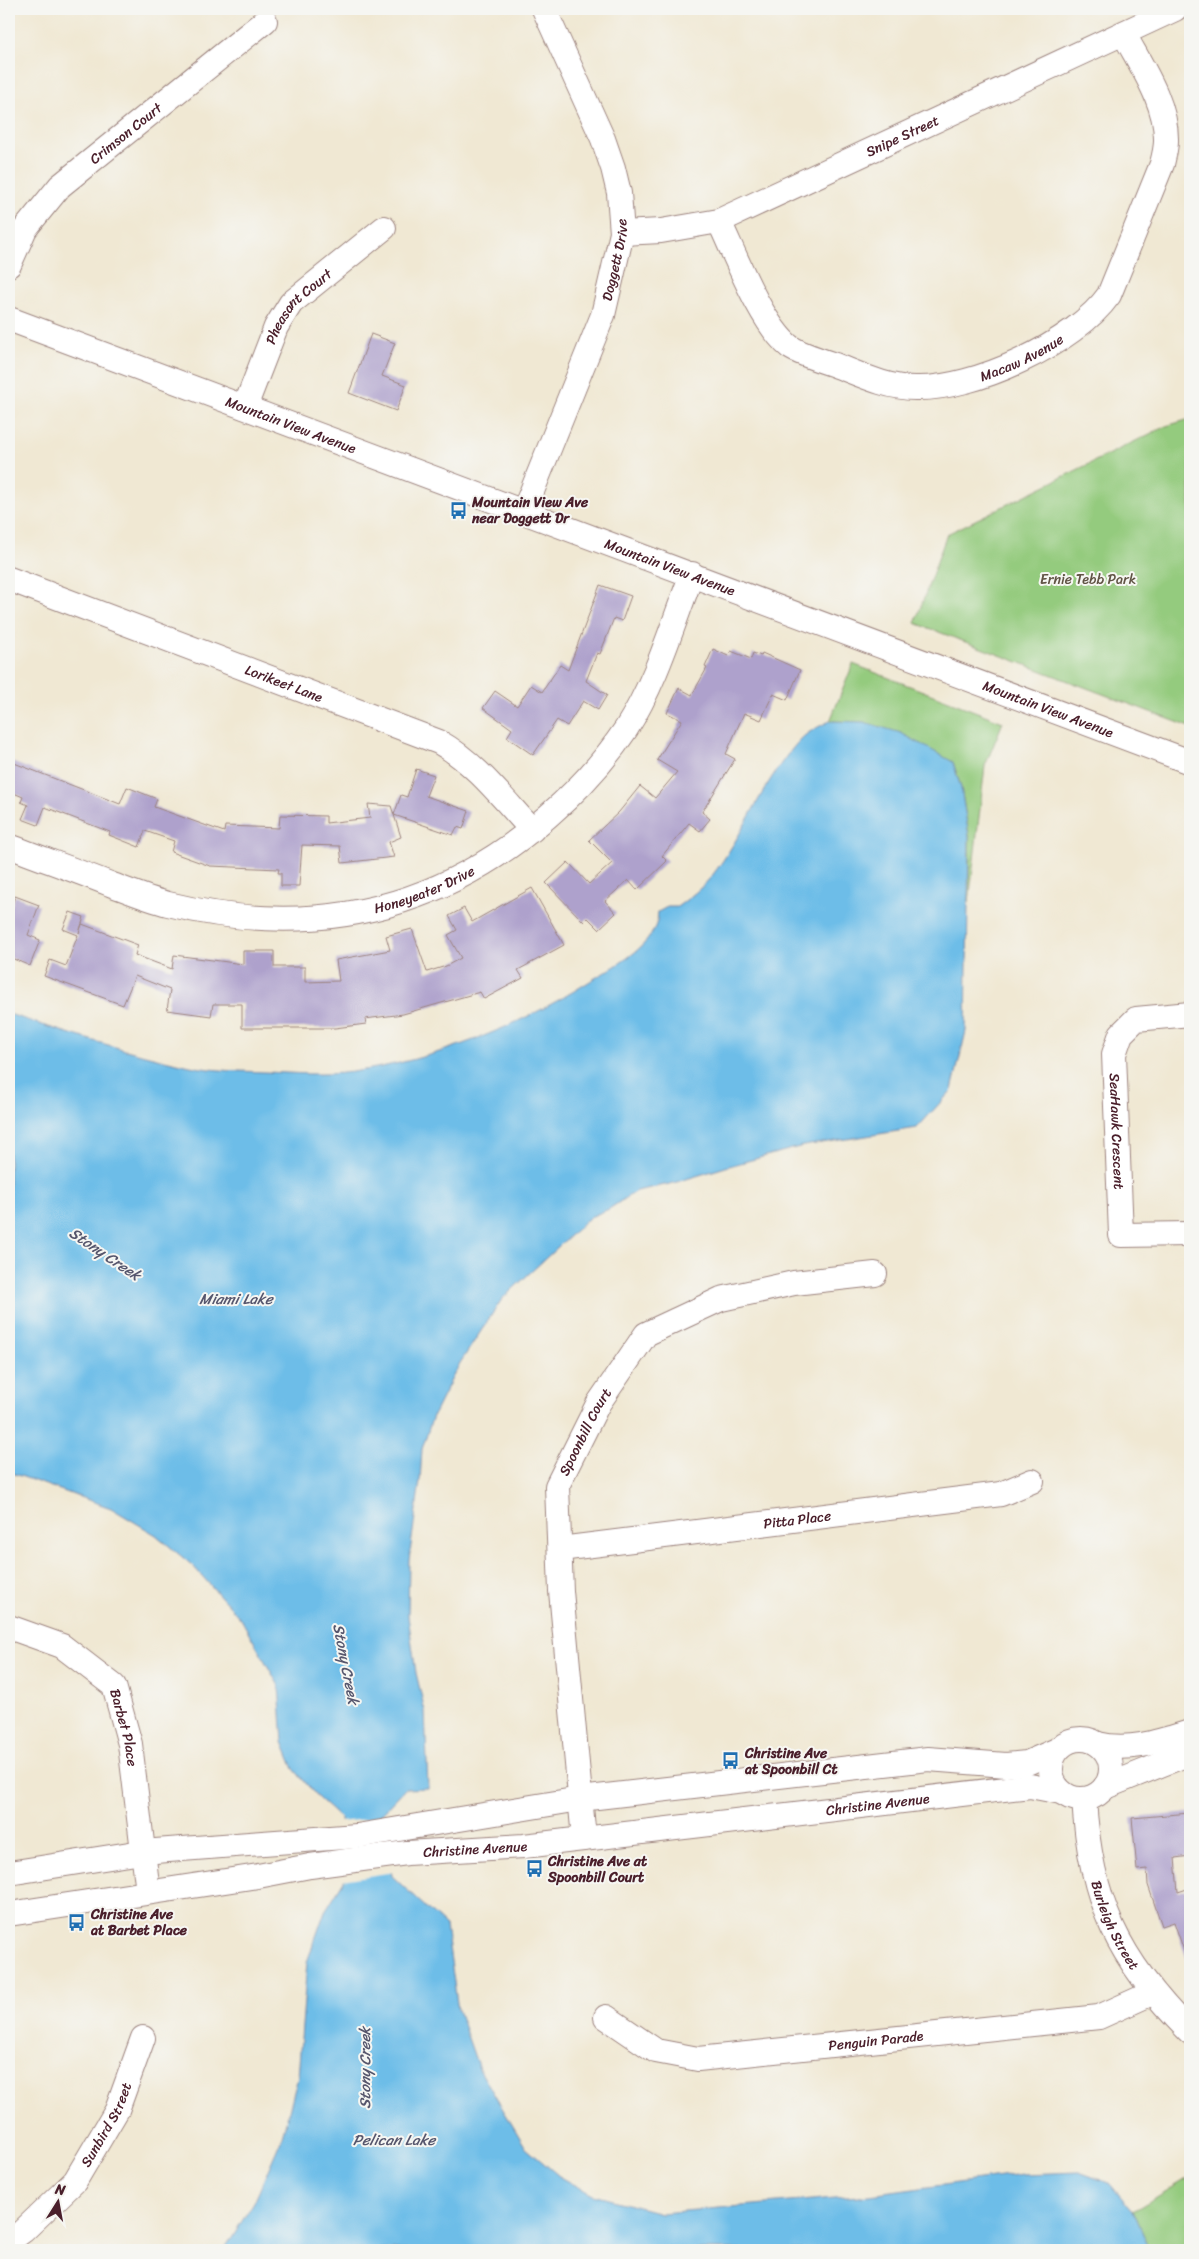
<svg xmlns="http://www.w3.org/2000/svg" width="1199" height="2259" viewBox="0 0 1199 2259" font-family="Sriracha,sans-serif">
	<rect width="100%" height="100%" fill="#f6f6f2"/>
	<filter id="ink" filterUnits="userSpaceOnUse"><feTurbulence type="fractalNoise" baseFrequency=".02" numOctaves="2"/><feDisplacementMap in="SourceGraphic" scale="10" xChannelSelector="R" yChannelSelector="G"/><feConvolveMatrix kernelMatrix="1 2 1 2 8 2 1 2 1" color-interpolation-filters="sRGB"/></filter>
	<filter id="wash" filterUnits="userSpaceOnUse"><feTurbulence type="fractalNoise" baseFrequency=".0096" numOctaves="4" result="noise"/><feDisplacementMap in="SourceGraphic" scale="20" xChannelSelector="R" yChannelSelector="G"/><feGaussianBlur stdDeviation="1.12" result="paint"/><feColorMatrix in="noise" values="0 0 0 0 0 0 0 0 0 0 0 0 0 0 0 0 0 1.4 0 .05"/><feComposite in="paint" operator="in"/></filter>
	<g filter="url(#wash)">
		<rect width="100%" height="100%" fill="#f0e8d3"/>
		<path fill="#94cb7e" stroke="#6f7554" d="M 1190,419 L 1190,727 L 915,623 L 947,534 L 1166,426 Z
			M 853,664 L 1003,722 L 985,766 L 969,902 L 969,836 L 961,788 L 953,762 L 864,722 L 830,721 Z
			M 1190,2177 L 1190,2250 L 1150,2250 L 1133,2211 Z"/>
		<path fill="#6dbde8" stroke="#5c6e8a" d="M 830,721 L 864,722 L 901,733 L 953,762 L 961,788 L 969,836 L 966,1031 L 952,1090 L 917,1128 L 803,1146 L 729,1166 L 670,1184 L 636,1191 L 609,1209 L 590,1217 L 502,1299 L 460,1363 L 448,1386 L 433,1416 L 422,1449 L 420,1481 L 409,1560 L 408,1616 L 416,1673 L 425,1711 L 428,1788 L 405,1789 L 382,1813 L 392,1876 L 446,1926 L 458,2010 L 479,2069 L 526,2148 L 559,2176 L 593,2195 L 661,2213 L 870,2195 L 1023,2174 L 1079,2172 L 1109,2183 L 1133,2211 L 1150,2250 L 224,2250 L 254,2202 L 281,2140 L 298,2077 L 307,1962 L 325,1911 L 345,1879 L 341,1819 L 319,1799 L 294,1769 L 283,1742 L 279,1686 L 241,1619 L 193,1566 L 156,1535 L 111,1508 L 9,1472 L 9,1014 C 68,1034 128,1052 190,1066 C 215,1071 240,1071 265,1072 C 293,1073 324,1076 352,1072 C 435,1060 516,1028 587,983 C 612,967 658,947 658,912 L 667,907 L 677,907 C 689,898 702,888 711,877 C 745,834 763,779 801,739 C 809,731 820,726 830,721 Z"/>
		<path fill="#f0e8d3" d="M 385,1817 L 394,1872 L 342,1880 L 339,1822 Z"/>
		<g id="blocks">
			<path fill="#aea1cc" d="M 371,334 L 395,343 L 382,376 L 406,385 L 396,411 L 349,393 Z
				M 600,585 L 631,596 L 622,621 L 614,618 L 600,654 L 597,653 L 586,681 L 607,695 L 598,710 L 583,701 L 567,726 L 557,720 L 533,755 L 507,737 L 512,729 L 483,708 L 495,691 L 517,706 L 531,685 L 542,692 L 560,665 L 568,670 Z
				M 713,649 L 728,656 L 731,651 L 751,659 L 753,653 L 761,656 L 762,653 L 800,670 L 787,700 L 773,694 L 761,720 L 744,713 L 726,754 L 735,759 L 702,812 L 710,819 L 700,831 L 689,823 L 662,856 L 667,861 L 637,890 L 628,880 L 605,901 L 616,913 L 599,929 L 588,918 L 584,922 L 546,883 L 568,862 L 589,884 L 612,863 L 589,840 L 619,812 L 640,786 L 655,798 L 677,772 L 657,760 L 682,720 L 667,713 L 679,688 L 692,695 L 707,668 L 705,667 Z
				M 9,761 L 120,804 L 127,787 L 157,799 L 154,807 L 224,832 L 225,826 L 279,828 L 280,815 L 326,816 L 326,823 L 370,818 L 368,804 L 391,806 L 394,815 L 401,795 L 407,797 L 416,769 L 434,775 L 426,796 L 469,811 L 463,829 L 457,827 L 453,835 L 394,815 L 401,837 L 389,842 L 394,857 L 342,863 L 340,846 L 302,845 L 299,886 L 281,886 L 281,873 L 278,873 L 279,869 L 210,866 L 171,852 L 174,841 L 145,831 L 139,847 L 109,835 L 110,832 L 45,807 L 38,825 L 22,819 L 28,805 L 21,802 L 23,797 L 9,791 Z
				M 532,888 L 564,945 L 518,970 L 523,978 L 484,999 L 480,992 L 403,1014 L 365,1019 L 366,1024 L 335,1028 L 242,1028 L 242,1004 L 213,1004 L 211,1016 L 167,1010 L 170,990 L 135,976 L 123,1005 L 44,976 L 50,960 L 66,966 L 78,935 L 63,929 L 70,912 L 84,917 L 79,933 L 82,924 L 138,945 L 135,955 L 172,969 L 174,955 L 243,964 L 243,951 L 274,951 L 274,967 L 305,967 L 305,982 L 339,981 L 336,960 L 390,950 L 386,936 L 412,929 L 427,972 L 446,966 L 461,958 L 448,935 L 457,930 L 449,916 L 464,908 L 472,922 Z
				M 15,896 L 39,905 L 28,935 L 40,940 L 30,966 L 9,957 L 9,913 Z
				M 1190,1813 L 1190,1856 L 1175,1858 L 1178,1892 L 1190,1888 L 1190,1961 L 1188,1962 L 1174,1922 L 1162,1926 L 1148,1885 L 1147,1869 L 1137,1870 L 1132,1818 Z"/>
		</g>
	</g>
	<g filter="url(#ink)">
		<use href="#blocks" fill-opacity="0" stroke="#9d847f" stroke-width="1"/>
		<g fill="none" stroke-linecap="round" stroke-linejoin="round">
			<defs>
				<g id="minor">
					<path id="s1" d="M 719,221 C 735,255 762,325 790,347 C 800,354 823,361 835,365 C 861,375 888,388 915,388 C 974,390 1075,343 1109,295 L 1162,164 C 1164,156 1166,148 1166,141 C 1167,103 1141,66 1124,34"/>
					<path id="s2" d="M 622,233 L 661,231 L 719,221 L 1175,9"/>
					<path id="s3" d="M 9,265 L 25,229 L 60,186 L 265,21"/>
					<path id="s4" d="M 9,319 L 1190,762"/>
					<path id="s5" d="M 245,407 L 276,327 L 291,303 L 384,228"/>
					<path id="s6" d="M 524,511 L 603,315 L 622,233 L 619,193 L 613,168 L 603,139 L 544,9"/>
					<path id="s7" d="M 9,579 L 439,742 C 476,763 503,799 532,830"/>
					<path id="s8" d="M 9,846 C 43,859 77,871 110,884 C 129,891 148,899 168,904 C 310,939 437,913 548,816 C 578,790 604,762 626,729 C 656,682 672,626 692,574"/>
					<path id="s9" d="M 1190,1014 L 1136,1019 L 1121,1034 L 1114,1054 L 1121,1235 L 1190,1234"/>
					<path id="s10" d="M 560,1549 L 1001,1494 L 1032,1481"/>
					<path id="s11" d="M 9,1627 L 62,1646 L 114,1686 L 130,1744 L 148,1892"/>
					<circle cx="1081" cy="1769" r="30"/>
					<path d="M 1098,1744 C 1129,1752 1161,1741 1190,1732"/>
					<path d="M 1105,1787 L 1190,1753"/>
					<path id="s12" d="M 1084,1799 C 1090,1901 1118,1960 1190,2032"/>
					<path id="s13" d="M 584,1839 L 561,1591 L 557,1486 L 598,1404 L 646,1334 L 721,1299 L 794,1283 L 875,1274"/>
					<path d="M 9,1873 L 142,1852 L 357,1836 L 580,1799 L 928,1759 L 1006,1765 L 1027,1763 L 1057,1750"/>
					<path id="s14" d="M 9,1914 L 258,1876 L 310,1866 L 407,1853 L 524,1846 L 1030,1786 L 1061,1792"/>
					<path id="s15" d="M 606,2017 L 656,2051 L 698,2059 L 1099,2017 L 1152,1993"/>
					<path id="s16" d="M 9,2241 L 23,2231 L 75,2181 L 117,2110 L 143,2038"/>
				</g>
			</defs>
			<use href="#minor" stroke="#9d847f" stroke-width="26"/>
			<use href="#minor" stroke="#fff" stroke-width="24"/>
		</g>
	</g>
	<defs>
		<symbol id="bus-bare" viewBox="-9 -9 18 18"><path d="M-5-6H5V4H4V6H2V4H-2V6H-4V4H-5ZM-3.5-4V0h7V-4ZM-3.5 1.2v1.5H-2V1.2ZM2 1.2v1.5H3.5V1.2Z" fill="#1f6fb2" stroke="#f6f6f2" stroke-width="2.5" paint-order="stroke"/></symbol>
	</defs>
	<g fill-rule="evenodd">
		<use href="#bus-bare" x="446" y="498" width="25" height="25"/>
		<use href="#bus-bare" x="718" y="1748" width="25" height="25"/>
		<use href="#bus-bare" x="522" y="1856" width="25" height="25"/>
		<use href="#bus-bare" x="64" y="1910" width="25" height="25"/>
	</g>
	<g text-anchor="middle" stroke-width="4" stroke-linejoin="round" paint-order="stroke">
		<g font-size="14" fill="#4a1f2b" stroke="#f6f6f2">
			<text dy="5" stroke="none"><textPath href="#s3" startOffset="179">Crimson Court</textPath></text>
			<text dy="5" stroke="none"><textPath href="#s2" startOffset="300">Snipe Street</textPath></text>
			<text dy="5" stroke="none"><textPath href="#s6" startOffset="268">Doggett Drive</textPath></text>
			<text dy="5" stroke="none"><textPath href="#s5" startOffset="116">Pheasant Court</textPath></text>
			<text dy="5" stroke="none"><textPath href="#s1" startOffset="390">Macaw Avenue</textPath></text>
			<text dy="5" stroke="none"><textPath href="#s4" startOffset="301">Mountain View Avenue</textPath></text>
			<text dy="5" stroke="none"><textPath href="#s4" startOffset="706">Mountain View Avenue</textPath></text>
			<text dy="5" stroke="none"><textPath href="#s7" startOffset="294">Lorikeet Lane</textPath></text>
			<text dy="5" stroke="none"><textPath href="#s4" startOffset="1110">Mountain View Avenue</textPath></text>
			<text dy="5" stroke="none"><textPath href="#s8" startOffset="431">Honeyeater Drive</textPath></text>
			<text dy="5" stroke="none"><textPath href="#s9" startOffset="174">SeaHawk Crescent</textPath></text>
			<text dy="5" stroke="none"><textPath href="#s13" startOffset="415">Spoonbill Court</textPath></text>
			<text dy="5" stroke="none"><textPath href="#s10" startOffset="239">Pitta Place</textPath></text>
			<text dy="5" stroke="none"><textPath href="#s11" startOffset="165">Barbet Place</textPath></text>
			<text dy="5" stroke="none"><textPath href="#s14" startOffset="876">Christine Avenue</textPath></text>
			<text dy="5" stroke="none"><textPath href="#s14" startOffset="471">Christine Avenue</textPath></text>
			<text dy="5" stroke="none"><textPath href="#s12" startOffset="131">Burleigh Street</textPath></text>
			<text dy="5" stroke="none"><textPath href="#s15" startOffset="282">Penguin Parade</textPath></text>
			<text dy="5" stroke="none"><textPath href="#s16" startOffset="154">Sunbird Street</textPath></text>
		</g>
		<g font-size="14" font-weight="bold" fill="#4a1f2b" stroke="#f6f6f2" text-anchor="start">
			<text x="472" y="507">Mountain View Ave<tspan x="472" dy="16">near Doggett Dr</tspan></text>
			<text x="745" y="1758">Christine Ave<tspan x="745" dy="16">at Spoonbill Ct</tspan></text>
			<text x="548" y="1866">Christine Ave at<tspan x="548" dy="16">Spoonbill Court</tspan></text>
			<text x="91" y="1919">Christine Ave<tspan x="91" dy="16">at Barbet Place</tspan></text>
		</g>
		<g font-size="14" fill="#605344" stroke="#f6f6f2">
			<text x="1088" y="584">Ernie Tebb Park</text>
		</g>
		<g font-size="15" font-style="italic" fill="#56566d" stroke="#f6f6f2">
			<text transform="translate(105 1254) rotate(34)" y="5">Stony Creek</text>
			<text x="236" y="1304">Miami Lake</text>
			<text transform="translate(346 1664) rotate(79)" y="5">Stony Creek</text>
			<text transform="translate(365 2068) rotate(-90)" y="5">Stony Creek</text>
			<text x="394" y="2145">Pelican Lake</text>
		</g>
	</g>
	<rect width="1199" height="2259" fill="none" stroke="#f6f6f2" stroke-width="30"/>
	<g transform="translate(58 2202) rotate(11)" stroke="#f6f6f2" stroke-width="4" paint-order="stroke">
	<path d="M0-4L9 19L0 12L-9 19Z" fill="#4a1f2b"/>
	<text y="-8" font-size="14" font-weight="bold" text-anchor="middle" fill="#4a1f2b">N</text>
	</g>
</svg>
